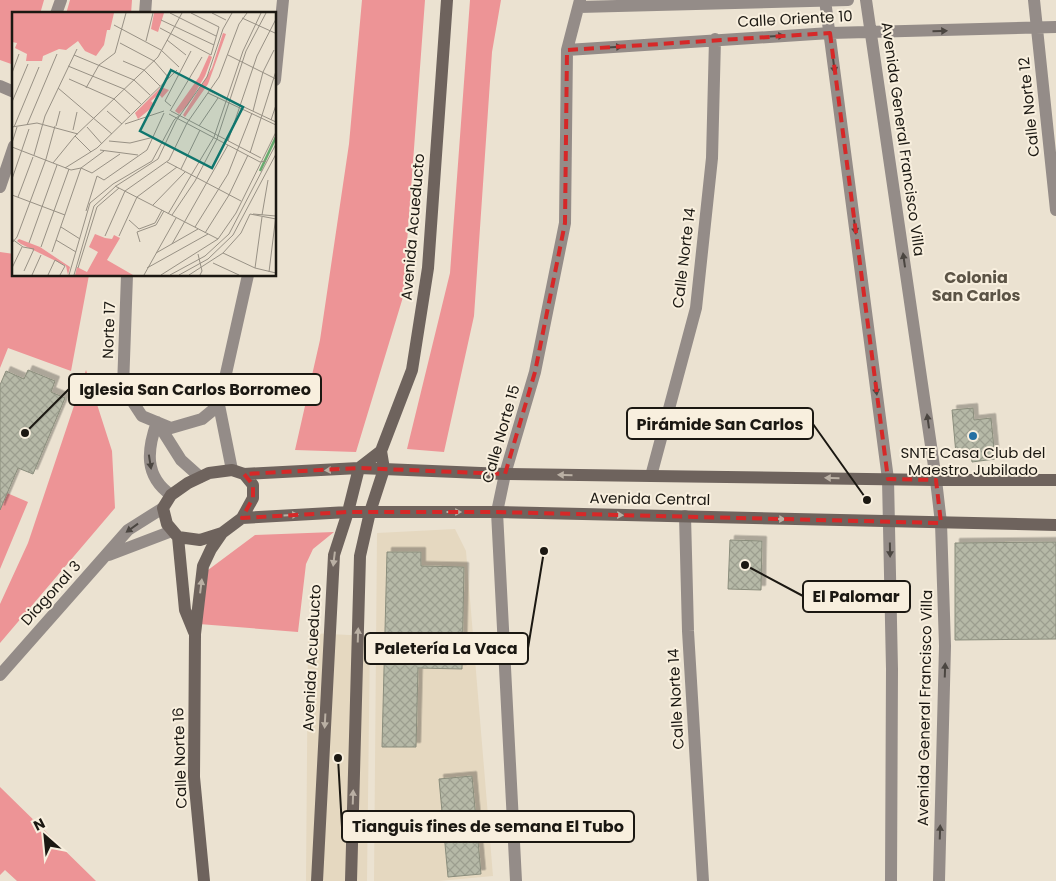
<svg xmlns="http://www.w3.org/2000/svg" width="1056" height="881" viewBox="0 0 1056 881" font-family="Poppins,sans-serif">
	<defs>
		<pattern id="building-cross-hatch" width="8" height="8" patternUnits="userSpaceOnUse" patternTransform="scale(1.25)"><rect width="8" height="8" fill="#b6b9a7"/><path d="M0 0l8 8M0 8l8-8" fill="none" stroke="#9c9e8f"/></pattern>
		<filter id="shadow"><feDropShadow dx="4.5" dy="-4.5" stdDeviation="0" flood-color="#0004"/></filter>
	</defs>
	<rect width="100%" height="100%" fill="#ebe2d1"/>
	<path fill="#e5d8c0" d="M 455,529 L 466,551 L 493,876 L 439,881 L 374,881 L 377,533 Z
		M 308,633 L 370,636 L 367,881 L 306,881 Z"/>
	<path fill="#ed9496" d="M 0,0 L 44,0 L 40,14 L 14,14 L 14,65 L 0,60 Z
		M 70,0 L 132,0 L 131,14 L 66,14 Z
		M 362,0 L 425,0 L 403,297 L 356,452 L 295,450 L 320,340 L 349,144 Z
		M 470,0 L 501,0 L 492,52 L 474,316 L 444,452 L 407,449 L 450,273 Z
		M 0,252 L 14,254 L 14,275 L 89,275 L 71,371 L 8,348 L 0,368 Z
		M 86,370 L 112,451 L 115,508 L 0,643 L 0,604 L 28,543 Z
		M 0,490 L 28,502 L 0,569 Z
		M 334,532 L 313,549 L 306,564 L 298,632 L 199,624 L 204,573 L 255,535 Z
		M 0,787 L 96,881 L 17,881 L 5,870 L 0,875 Z"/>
	<path fill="url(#building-cross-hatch)" stroke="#8a8d7c" filter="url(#shadow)" d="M 28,370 L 55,381 L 51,392 L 65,398 L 33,474 L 18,468 L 0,510 L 0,385 L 6,371 L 24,379 Z
		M 973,408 L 974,420 L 991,418 L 995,459 L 972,462 L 971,453 L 956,454 L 952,410 Z
		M 730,540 L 762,541 L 761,590 L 728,589 Z
		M 1056,542 L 1056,639 L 955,640 L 955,543 Z
		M 387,552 L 421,552 L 421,566 L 464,567 L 462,669 L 418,668 L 416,747 L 382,747 Z
		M 472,776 L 481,874 L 448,877 L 439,779 Z"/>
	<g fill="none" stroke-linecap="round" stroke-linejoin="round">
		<path stroke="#948c88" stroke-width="12" d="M 825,0 L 888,479 L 892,669 L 891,881
			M 866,0 L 936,480 L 941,523 L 945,646 L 939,881
			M 1034,0 L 1056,210
			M 579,7 L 848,0
			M 56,14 L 61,0
			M 145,14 L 146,0
			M 567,50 L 830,33 L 1056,27
			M 275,80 L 283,0
			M 0,86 L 14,92
			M 0,187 L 14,146
			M 127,275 L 123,387 L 142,416 L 171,428 L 202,419 L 219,405
			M 157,422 C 147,450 144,476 171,495
			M 157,422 L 181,460 L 200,477
			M 232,470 L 219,405 L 248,275
			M 651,476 L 696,308 L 712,158 L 715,39
			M 685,516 L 688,631 L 703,881
			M 109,555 L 172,531
			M 0,675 L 128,530 L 163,508
			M 516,881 L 497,512 L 505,474 L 535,372 L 565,223 L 567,50 L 580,0"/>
		<path stroke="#6e635d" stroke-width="12" d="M 232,470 L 244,474 L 253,485 L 253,498 L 242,518 L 222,533 L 200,540 L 178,537 L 167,524 L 163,508 L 171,495 L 188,483 L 209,473 Z
			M 244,474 L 359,468 L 505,474 L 651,476 L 936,480 L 1056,480
			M 242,518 L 348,512 L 497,512 L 1056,525
			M 178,537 L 185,610 L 194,632
			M 204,881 L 194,777 L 195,634 L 203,566 L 211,549 L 222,533
			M 317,881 L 334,555 L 348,512 L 359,468 L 381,451
			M 351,881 L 360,556 L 370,512 L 384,469 L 381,451 L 412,370 L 428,268 L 447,0"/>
	</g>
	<defs><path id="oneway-solid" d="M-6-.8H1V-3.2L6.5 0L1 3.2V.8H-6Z" transform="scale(1.25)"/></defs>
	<g fill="#4b4641">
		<use href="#oneway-solid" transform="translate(940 31) rotate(-2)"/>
		<use href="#oneway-solid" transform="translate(777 36) rotate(-3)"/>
		<use href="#oneway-solid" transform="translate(615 47) rotate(-4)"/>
		<use href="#oneway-solid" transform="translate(834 66) rotate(83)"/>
		<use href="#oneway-solid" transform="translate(855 227) rotate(83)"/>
		<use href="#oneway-solid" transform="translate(904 260) rotate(-98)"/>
		<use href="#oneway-solid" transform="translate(876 388) rotate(83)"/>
		<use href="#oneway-solid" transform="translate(928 421) rotate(-98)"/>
		<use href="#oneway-solid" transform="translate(150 462) rotate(81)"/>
		<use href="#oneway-solid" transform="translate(132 528) rotate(144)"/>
		<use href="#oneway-solid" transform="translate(890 550) rotate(89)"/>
		<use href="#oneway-solid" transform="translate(945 670) rotate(-88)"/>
		<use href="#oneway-solid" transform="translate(940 832) rotate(-88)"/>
	</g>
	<g fill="#bab0a4">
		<use href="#oneway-solid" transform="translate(332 470) rotate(177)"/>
		<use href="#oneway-solid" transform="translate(565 475) rotate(-179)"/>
		<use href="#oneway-solid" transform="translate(832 478) rotate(-179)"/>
		<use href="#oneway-solid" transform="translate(454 512)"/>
		<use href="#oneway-solid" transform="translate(291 515) rotate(-4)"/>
		<use href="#oneway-solid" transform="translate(616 515) rotate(1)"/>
		<use href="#oneway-solid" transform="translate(778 519) rotate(2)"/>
		<use href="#oneway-solid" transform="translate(334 559) rotate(97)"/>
		<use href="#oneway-solid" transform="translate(201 586) rotate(-83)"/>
		<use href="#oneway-solid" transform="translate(358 635) rotate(-88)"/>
		<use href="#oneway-solid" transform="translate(325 721) rotate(93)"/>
		<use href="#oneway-solid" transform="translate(353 797) rotate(-88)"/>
	</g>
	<path fill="none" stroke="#d62828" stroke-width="4" stroke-dasharray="10 6" stroke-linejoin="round" d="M 830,33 L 888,479 L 936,480 L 941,523 L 497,512 L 348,512 L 242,518 L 253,498 L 253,485 L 244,474 L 359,468 L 505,474 L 535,372 L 565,223 L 567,50 Z"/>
	<circle fill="#2670a3" stroke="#f8efde" stroke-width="2" cx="973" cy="436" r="5"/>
	<g text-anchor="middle" stroke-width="4" stroke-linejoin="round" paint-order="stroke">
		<g font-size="15" fill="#1b1812" stroke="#f8efde">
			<text transform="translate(795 19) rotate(-3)" y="5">Calle Oriente 10</text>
			<text transform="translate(1029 107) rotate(-96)" y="5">Calle Norte 12</text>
			<text transform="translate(903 139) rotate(82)" y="5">Avenida General Francisco Villa</text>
			<text transform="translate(413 227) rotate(-85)" y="5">Avenida Acueducto</text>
			<text transform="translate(684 258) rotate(-83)" y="5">Calle Norte 14</text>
			<text transform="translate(109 330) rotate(-88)" y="5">Norte 17</text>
			<text transform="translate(501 434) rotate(-74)" y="5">Calle Norte 15</text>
			<text transform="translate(650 499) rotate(1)" y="5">Avenida Central</text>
			<text transform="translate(51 593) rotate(-48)" y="5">Diagonal 3</text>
			<text transform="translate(312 658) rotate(-87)" y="5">Avenida Acueducto</text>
			<text transform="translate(676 699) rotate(-93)" y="5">Calle Norte 14</text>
			<text transform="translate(925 708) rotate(-89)" y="5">Avenida General Francisco Villa</text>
			<text transform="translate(180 758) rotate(-92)" y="5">Calle Norte 16</text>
		</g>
		<g font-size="15" fill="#1b1812" stroke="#f8efde">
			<text x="973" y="458">SNTE Casa Club del<tspan x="973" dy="17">Maestro Jubilado</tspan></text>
		</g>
		<g font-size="16" font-weight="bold" fill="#5b5345" stroke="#f8efde">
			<text x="976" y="283">Colonia<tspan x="976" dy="18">San Carlos</tspan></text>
		</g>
	</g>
	<g transform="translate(12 12)">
		<rect width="264" height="264" fill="#ebe2d1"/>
		<path d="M 142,1 L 152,1 L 146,20 L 139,17 ZM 211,21 L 214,22 L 196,72 L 173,105 L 171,103 L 200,56 ZM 197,43 L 200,45 L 193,64 L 176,93 L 167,102 L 163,99 L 187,65 ZM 149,75 L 157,78 L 150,86 L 147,82 L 139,89 L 143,93 L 126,107 L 123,101 ZM 83,222 L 93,226 L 100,227 L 102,223 L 108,226 L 95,248 L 121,263 L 63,263 L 65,255 L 75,260 L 86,240 L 77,235 ZM 7,227 L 28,235 L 58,255 L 56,263 L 54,254 L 9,232 L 5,229 Z" fill="#ed9496"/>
		<path d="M 0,1 L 102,1 L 98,18 L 95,18 L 92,33 L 84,44 L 73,39 L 66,29 L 54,38 L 47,37 L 31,44 L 30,49 L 14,49 L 15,42 L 3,36 L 5,31 L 0,30 Z" fill="#ed9496"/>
		<path fill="none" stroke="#67ab6f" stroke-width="2.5" d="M 248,159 L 264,125"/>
		<path fill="none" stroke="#989185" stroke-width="1" d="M 158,1 L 204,24M 179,1 L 207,15M 200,1 L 214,8M 230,6 L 263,21M 149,8 L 202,33M 102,13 L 149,38 L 167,55M 148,16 L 199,43 L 207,15M 155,28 L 174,43M 134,29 L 141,1M 108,31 L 142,49 L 157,66M 62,43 L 122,68 L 138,83M 216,43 L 264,67M 111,49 L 132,58 L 148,74M 56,54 L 112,77 L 129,92M 0,61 L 7,42M 57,67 L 102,87 L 118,102M 46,76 L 100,122M 74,76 L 87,53 L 103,41 L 114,1M 198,79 L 264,110M 196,81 L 264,113M 0,90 L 16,52M 159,94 L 153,89 L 179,39M 95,99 L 110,112M 158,99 L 190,45M 159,99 L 249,146M 241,99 L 251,60 L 262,38M 157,102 L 248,150 L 254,149M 259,108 L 264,93M 113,112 L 152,99M 15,113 L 45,42M 44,114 L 48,99M 187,114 L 206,86M 0,115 L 25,111 L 66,122M 2,115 L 27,55M 75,115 L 90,132M 61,118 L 65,100M 63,124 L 79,140M 97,129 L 118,131 L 142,125M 216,129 L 245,44 L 264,7M 0,131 L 5,115M 0,135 L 59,158 L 69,156 L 92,139M 88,138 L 126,143M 238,141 L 264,59M 22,143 L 33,104 L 65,37M 155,150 L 229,189M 41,151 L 63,124 L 146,45 L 170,1M 53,156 L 85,136 L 165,58M 69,156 L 80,161 L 108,142M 169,157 L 188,118M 0,167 L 17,117M 103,174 L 206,227M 0,183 L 53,203M 6,185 L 21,145M 141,193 L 173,160M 74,199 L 85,164 L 92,168 L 135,138 L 152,101M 156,202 L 202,125 L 231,39 L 249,1M 238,202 L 264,207M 241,202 L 264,204M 160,203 L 183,169 L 205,127 L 234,39 L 254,1M 250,203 L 256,168M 117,208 L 127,217 L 143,211 L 150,198M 49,215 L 68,227M 183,215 L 216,162 L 240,101M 193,221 L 217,183 L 236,143M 93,224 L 113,179 L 157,148 L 175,111 L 207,65 L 227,12 L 235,1M 107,224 L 125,185 L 165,155M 0,227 L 11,235 L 22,237 L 12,259M 44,228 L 64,240M 128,230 L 125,220 L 144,213 L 152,199M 0,231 L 5,225 L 34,147 L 43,114M 17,231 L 45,153M 160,232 L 216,133M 29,235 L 57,157M 40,240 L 69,156M 144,241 L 186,217M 211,241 L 243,256 L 264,261M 186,242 L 190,259 L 188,263M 201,251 L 227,263M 0,256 L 10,235M 66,256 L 85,195 L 107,176M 135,256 L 196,222M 243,256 L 250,205M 257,260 L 264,203M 20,263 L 29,243M 36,263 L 43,248 L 53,254 L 48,263M 57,263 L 78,191 L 101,172 L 140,149 L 162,108 L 169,102M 62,263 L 82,194 L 104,174 L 146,147 L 164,109 L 195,65 L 211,17 L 220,1M 132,263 L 164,206M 149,263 L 206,227 L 224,201 L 264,120M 158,263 L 193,244 L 217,222 L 264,132M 167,263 L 196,247 L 221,223 L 264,142M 177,263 L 211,241 L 229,221 L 238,202"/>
		<path fill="#0f766e" fill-opacity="0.15" stroke="#0f766e" stroke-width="2.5" d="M 159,58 L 231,95 L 200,156 L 128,119 Z"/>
		<rect width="264" height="264" fill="none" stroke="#1b1812" stroke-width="2.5"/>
	</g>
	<path fill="none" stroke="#1b1812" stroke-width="2" d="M25 433L69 389M867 500L813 424M745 565L803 596M544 551L528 648M338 758L342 827"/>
	<g fill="#1b1812" stroke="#f8efde" stroke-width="2">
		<circle cx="25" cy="433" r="5"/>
		<circle cx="867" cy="500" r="5"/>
		<circle cx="745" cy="565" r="5"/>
		<circle cx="544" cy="551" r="5"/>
		<circle cx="338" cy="758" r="5"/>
	</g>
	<g fill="#f8efde" stroke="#1b1812" stroke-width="2">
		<rect x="69" y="374" width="252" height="31" rx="5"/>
		<rect x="627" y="408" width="186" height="31" rx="5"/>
		<rect x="803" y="581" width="107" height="31" rx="5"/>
		<rect x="365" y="633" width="163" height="31" rx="5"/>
		<rect x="342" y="811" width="292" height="31" rx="5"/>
	</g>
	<g font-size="16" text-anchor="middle" font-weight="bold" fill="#1b1812">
		<text x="195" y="395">Iglesia San Carlos Borromeo</text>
		<text x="720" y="430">Pirámide San Carlos</text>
		<text x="856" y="602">El Palomar</text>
		<text x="446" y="654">Paletería La Vaca</text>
		<text x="488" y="832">Tianguis fines de semana El Tubo</text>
	</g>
	<g transform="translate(45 836) rotate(333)" stroke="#f8efde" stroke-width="4" paint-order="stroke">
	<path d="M0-4L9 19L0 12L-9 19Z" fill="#1b1812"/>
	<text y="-8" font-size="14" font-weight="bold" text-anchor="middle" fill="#1b1812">N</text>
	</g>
</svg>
